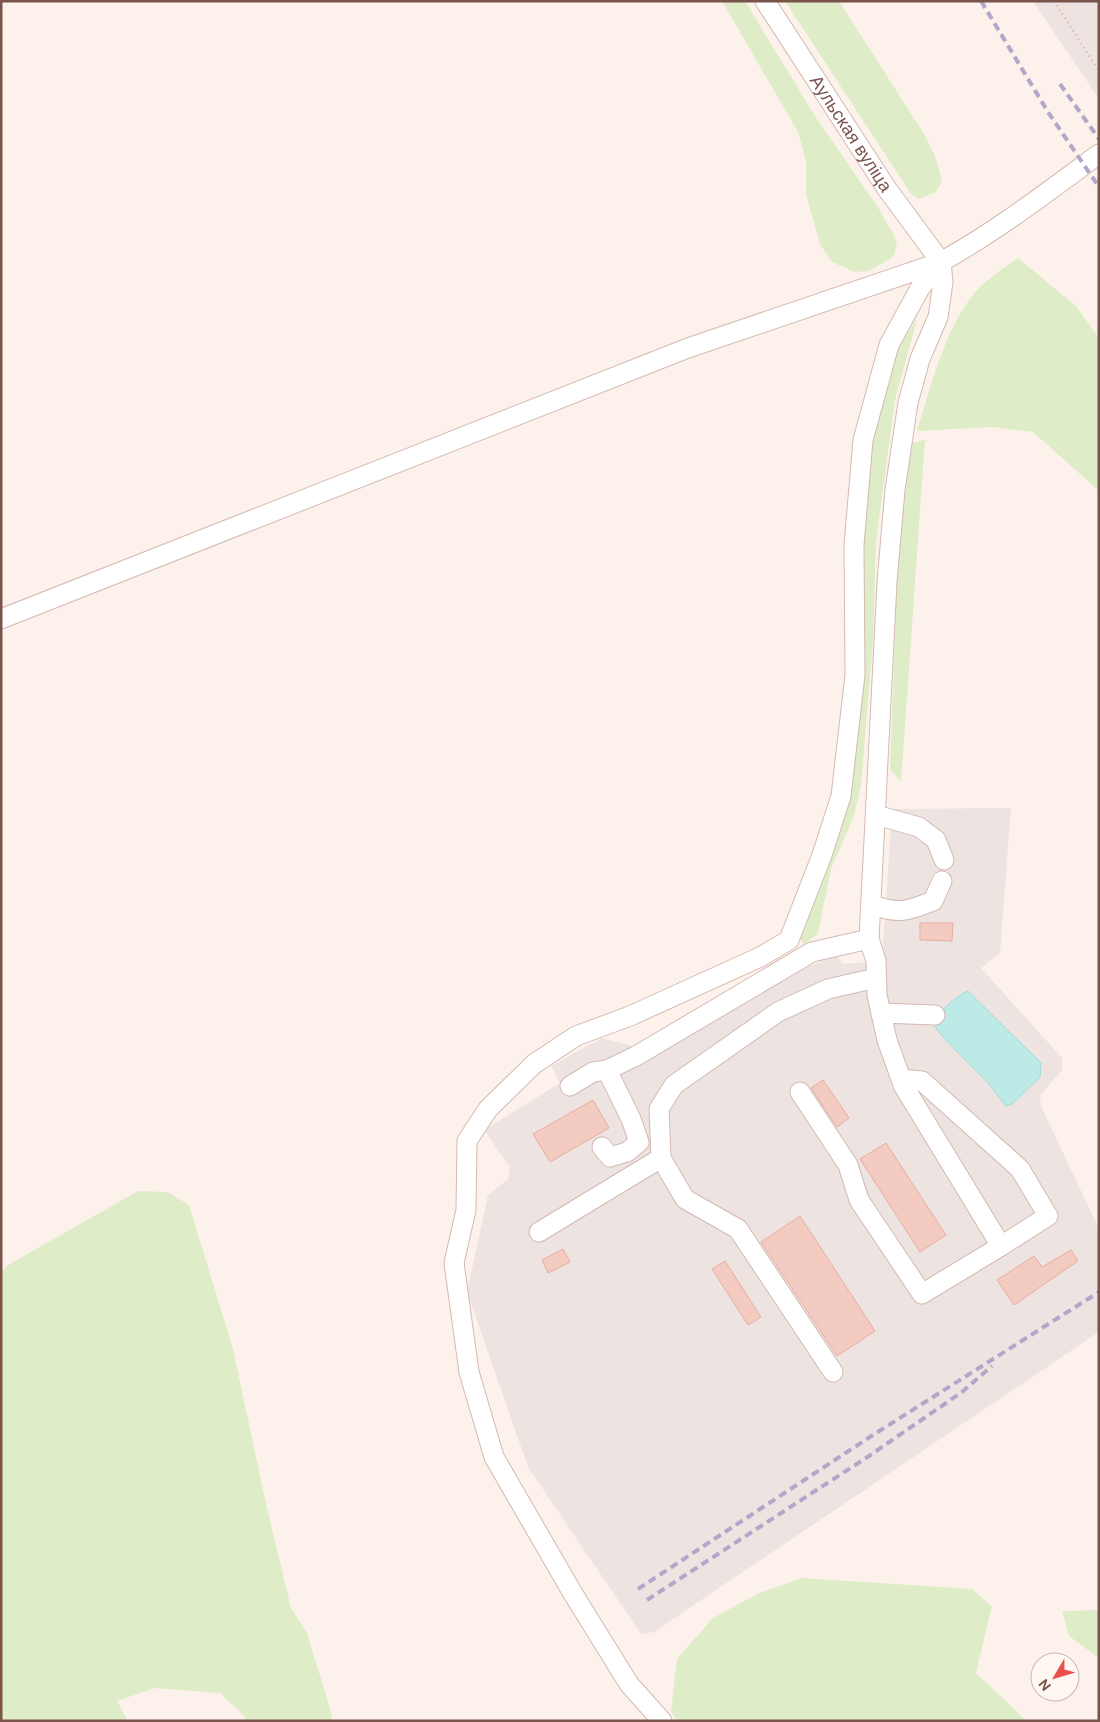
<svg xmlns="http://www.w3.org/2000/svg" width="1100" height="1722" viewBox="0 0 1100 1722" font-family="'DM Sans',sans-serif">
	<rect width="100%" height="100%" fill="#fdf2eb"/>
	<path fill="#ede3e0" d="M 1033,1 L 1099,1 L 1099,99 Z
		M 1011,808 L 1000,953 L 981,968 L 1062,1058 L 1062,1070 L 1040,1096 L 1041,1106 L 1099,1229 L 1099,1332 L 654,1632 L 641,1634 L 528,1467 L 467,1292 L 488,1195 L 508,1179 L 510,1167 L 484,1130 L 560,1083 L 551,1066 L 602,1038 L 629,1045 L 640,1062 L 808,967 L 836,955 L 843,964 L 882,961 L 892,809 Z"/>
	<path fill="#deedc7" d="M 722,1 L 745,1 L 815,116 L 879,209 L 895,237 L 897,245 L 894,254 L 890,259 L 869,271 L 855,272 L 832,262 L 820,244 L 806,194 L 806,161 L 798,132 Z
		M 785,1 L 839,1 L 924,134 L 935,156 L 942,181 L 936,192 L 919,199 L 911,194 Z
		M 1018,258 L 1076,306 L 1099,338 L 1099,491 L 1033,432 L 993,427 L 917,431 C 930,389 943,336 969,300 C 981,283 1000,270 1018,258 Z
		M 917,319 L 895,400 L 876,542 L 873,640 L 861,785 L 854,816 L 831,869 L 818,933 L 804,945 L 799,936 L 846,797 L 860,551 L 869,439 L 892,356 Z
		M 925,440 L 901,782 L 890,769 L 898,552 L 911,443 Z
		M 138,1191 L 168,1192 L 189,1205 L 233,1349 L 267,1508 L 291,1608 L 307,1633 L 332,1715 L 331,1721 L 246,1721 L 244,1716 L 220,1693 L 155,1688 L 117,1701 L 128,1721 L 1,1721 L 1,1272 L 8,1265 Z
		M 802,1578 L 972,1589 L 992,1606 L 976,1673 L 1027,1721 L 677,1721 L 671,1712 L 677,1659 L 713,1618 L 759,1593 Z
		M 1099,1610 L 1099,1658 L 1069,1636 L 1062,1611 Z"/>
	<path fill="#bde9e6" stroke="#a3dbd8" d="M 968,991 L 1041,1063 L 1040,1077 L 1012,1104 L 1006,1106 L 989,1084 L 941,1035 L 934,1025 C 941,1009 953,998 968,991 Z"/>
	<path fill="#f4cbc1" stroke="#e7ada0" d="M 920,923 L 953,923 L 952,941 L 920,940 Z
		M 823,1080 L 849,1118 L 837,1127 L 811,1088 Z
		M 593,1100 L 609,1128 L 550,1162 L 533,1134 Z
		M 886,1143 L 946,1235 L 920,1252 L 860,1159 Z
		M 800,1216 L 875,1331 L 837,1356 L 761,1242 Z
		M 563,1249 L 570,1262 L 548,1273 L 542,1260 Z
		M 1071,1250 L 1078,1261 L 1014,1305 L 997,1280 L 1034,1256 L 1042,1267 Z
		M 725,1261 L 761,1317 L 748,1325 L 712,1269 Z"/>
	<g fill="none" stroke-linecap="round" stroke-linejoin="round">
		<defs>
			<g id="minor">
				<path id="s1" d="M 765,1 L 887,189 L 941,262"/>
				<path d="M 1,619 L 688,348 L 941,262 C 998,230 1046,193 1099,154"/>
				<path d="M 876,815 L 919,827 L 936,840 L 944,860"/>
				<path d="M 871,904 C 897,915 908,911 933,901 L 942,881"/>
				<path d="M 881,1013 L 935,1015"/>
				<path d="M 901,1079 L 922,1081 L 1020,1169 L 1048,1216 L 1001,1246 L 903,1085 L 901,1079 L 887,1040 L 877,995 L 876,961 L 869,939 L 887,582 L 895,490 L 908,403 L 920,359 L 938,317 L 943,282 L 941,262"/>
				<path d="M 570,1086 L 593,1072 L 607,1070 L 636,1056 L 812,952 L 869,939"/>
				<path d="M 800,1092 L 848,1165 L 859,1200 L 922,1294 L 1001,1246"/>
				<path d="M 602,1147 L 610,1157 L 627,1152 L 639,1142 L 631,1119 L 607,1070"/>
				<path d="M 539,1232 L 661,1158"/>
				<path d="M 833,1372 L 738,1229 L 685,1199 L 661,1158 L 659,1109 L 674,1085 L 778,1012 L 828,989 L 876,978"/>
				<path d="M 662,1721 L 629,1684 L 572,1592 L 494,1457 L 469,1372 L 454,1263 L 466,1210 L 467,1141 L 488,1109 L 534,1064 L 576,1036 L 630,1016 L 760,957 L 789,940 L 822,855 L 841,796 L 855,675 L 854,545 L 863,440 L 889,345 L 920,288 L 941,262"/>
			</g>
		</defs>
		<use href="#minor" stroke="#d3bab1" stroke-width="21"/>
		<path stroke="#daada3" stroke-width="2.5" stroke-dasharray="1 4" stroke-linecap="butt" d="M 1054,1 L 1099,71"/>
		<use href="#minor" stroke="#fff" stroke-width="19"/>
		<path stroke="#b2a6c9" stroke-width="4" stroke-dasharray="8 5" stroke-linecap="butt" d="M 981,1 L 1048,112 L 1099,187
			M 1060,84 L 1099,139
			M 638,1589 L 873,1435 L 1099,1292
			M 647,1600 L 869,1456 L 962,1392 L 992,1366"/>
	</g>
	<g text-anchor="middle" stroke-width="4" stroke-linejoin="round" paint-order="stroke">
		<g font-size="18" fill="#7a534b" stroke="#fff7f2">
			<text dy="6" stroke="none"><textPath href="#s1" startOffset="158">Аульская вуліца</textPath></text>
		</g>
	</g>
	<rect width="1100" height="1722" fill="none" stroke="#7a534b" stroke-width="5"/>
	<g transform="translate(1055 1677) rotate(232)"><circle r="24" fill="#fff7f2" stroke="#cab5af"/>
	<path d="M0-4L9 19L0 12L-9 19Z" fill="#eb504c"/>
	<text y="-8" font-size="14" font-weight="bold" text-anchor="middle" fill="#7a534b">N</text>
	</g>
</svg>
